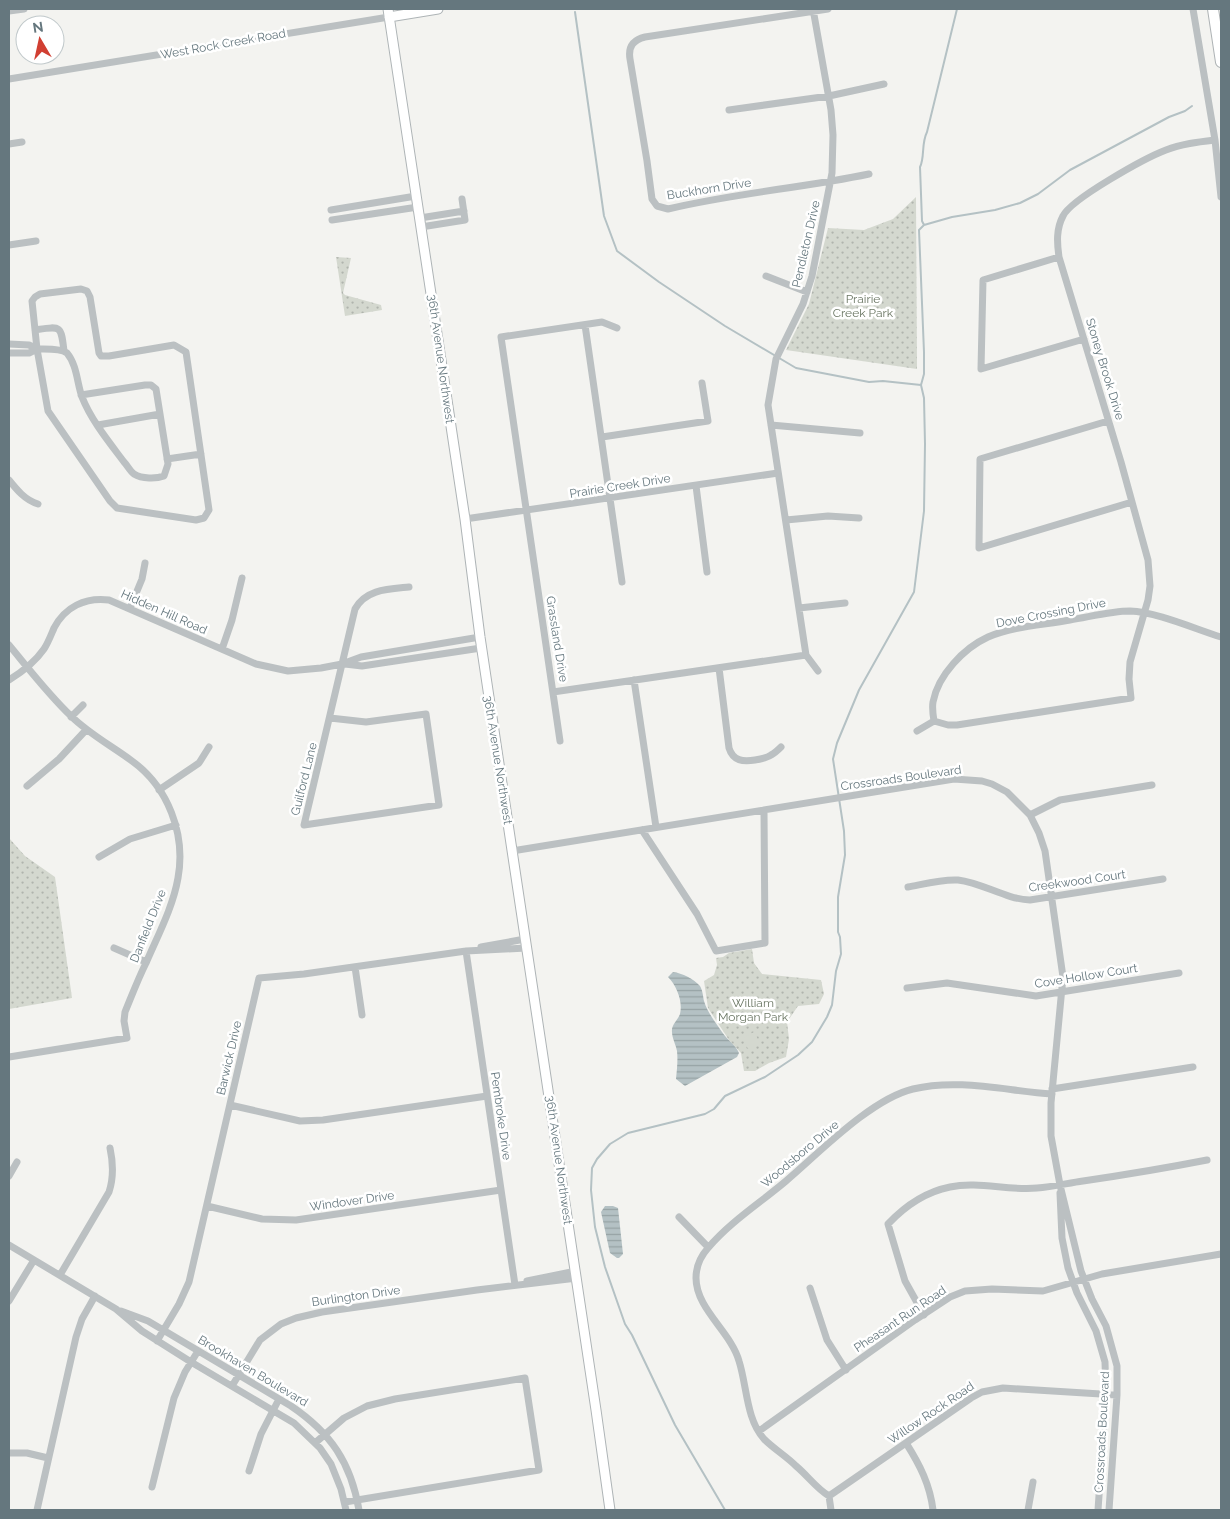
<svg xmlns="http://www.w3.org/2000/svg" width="1230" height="1519" viewBox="0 0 1230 1519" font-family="Raleway,sans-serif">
	<defs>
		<pattern id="park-dots" width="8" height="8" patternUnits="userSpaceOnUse" patternTransform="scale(1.25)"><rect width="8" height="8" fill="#d4d8cf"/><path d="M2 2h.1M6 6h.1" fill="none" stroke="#b0b4ad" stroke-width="1.8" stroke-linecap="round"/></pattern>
		<pattern id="water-rules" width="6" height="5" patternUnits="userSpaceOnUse" patternTransform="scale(1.25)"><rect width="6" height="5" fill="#b4c1c4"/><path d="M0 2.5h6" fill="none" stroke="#96a2a4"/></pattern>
	</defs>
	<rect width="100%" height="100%" fill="#f3f3f0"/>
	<path fill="url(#park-dots)" d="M 916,197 L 917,369 L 786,350 L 809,304 L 828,228 L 864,230 L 893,219 Z
		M 336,257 L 351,258 L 343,293 L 345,295 L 381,305 L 382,310 L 345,316 Z
		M 9,838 L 25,856 L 55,877 L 72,998 L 9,1009 Z
		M 752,949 L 754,963 L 762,974 L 821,980 L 824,994 L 819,1004 L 798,1006 L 787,1022 L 789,1039 L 786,1057 L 769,1063 L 755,1071 L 744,1071 L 741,1053 L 729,1040 L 708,1008 L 704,981 L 714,975 L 717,965 L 716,958 L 723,957 L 729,953 Z"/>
	<path fill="#d4d8cf" d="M 754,1032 L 760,1043 L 748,1049 L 743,1038 Z"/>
	<path fill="url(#water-rules)" d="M 673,972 C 682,973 694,979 700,986 C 703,991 703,997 704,1001 C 707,1012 716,1023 722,1032 C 727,1040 736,1045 739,1053 L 737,1057 L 685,1086 L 676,1079 C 677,1069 678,1060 677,1051 C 676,1045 672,1038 672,1032 C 671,1025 678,1020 680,1014 C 683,1002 677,986 668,977 Z
		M 605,1206 L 613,1206 L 618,1208 L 623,1254 L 619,1258 L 617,1258 L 610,1253 L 601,1212 Z"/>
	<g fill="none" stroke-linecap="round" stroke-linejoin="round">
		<path stroke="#b4c1c4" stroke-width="2" d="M 575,12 L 604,216 L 617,251 L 659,282 L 725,326 L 796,368 L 869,382 L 883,381 L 921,385
			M 924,225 L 922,221 L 920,167 C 925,157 921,144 927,132 L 957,9
			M 725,1510 L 675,1425 L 632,1335 L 625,1324 L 605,1267 L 595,1227 L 591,1190 L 592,1168 L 597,1159 L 610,1144 L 628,1133 L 705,1114 L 714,1109 L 725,1096 L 765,1077 L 798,1055 L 812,1042 L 827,1017 L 832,1005 L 836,971 L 841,954 L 840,937 L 838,932 L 838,897 L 845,855 L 844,831 L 833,759 L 837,743 L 859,690 L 914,592 L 924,511 L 925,444 L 924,398 L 921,385 L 924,374 L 924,352 L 919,230 L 924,225 L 952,217 L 995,210 L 1020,203 L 1038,194 L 1070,170 L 1169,117 L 1185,111 L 1192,106"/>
		<defs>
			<path id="major" d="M 388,9 L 465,519 L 480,637 L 596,1410 L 610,1510
				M 389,17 L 438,9"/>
			<path id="highway" d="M 1213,9 L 1221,62"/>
		</defs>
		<use href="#major" stroke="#aeb4b6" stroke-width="11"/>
		<use href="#highway" stroke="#aeb3b5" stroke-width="12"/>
		<path stroke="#bbc0c2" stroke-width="7" d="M 813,9 L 831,110 L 833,135 L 832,173 L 812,276 L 803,304 L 776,359 L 768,405 L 806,655 L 818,671
			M 828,9 L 645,37 C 633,40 628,47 630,59 L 647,161 L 652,199 L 657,206 L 668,209 C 734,193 803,188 869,174
			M 1193,9 L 1215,140 L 1221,197
			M 9,11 L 24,9
			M 9,79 L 389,17
			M 729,110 L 829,96 L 884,84
			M 9,144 L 22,142
			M 331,210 L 416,196
			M 420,218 L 464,211
			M 332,220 L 418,207
			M 421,227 L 465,220 L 462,199
			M 9,245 L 36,241
			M 1059,257 L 983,280 L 981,369 L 1084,339
			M 766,276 L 807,292
			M 81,289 L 87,291 L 90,297 L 99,353 L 101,356 L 109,356 L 174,345 L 186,352 L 209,510 L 204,518 L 196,520 L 117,508 L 110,501 L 48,411 L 37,349 L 32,301 L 35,297 L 40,294 Z
			M 585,325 L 622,582
			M 35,330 C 61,326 61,325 64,351
			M 9,344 L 29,345 L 37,349 L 29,353 L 9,353
			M 37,349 C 44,349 61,348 67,353 C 77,365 77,383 82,397 C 91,420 109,442 124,462 C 127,465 130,471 134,474 C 142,479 156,479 164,476 L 168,464 L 156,389 L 151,385 L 145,385 L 81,395
			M 1108,421 L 980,459 L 979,548 L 1132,502
			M 98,425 L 160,414
			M 771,425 L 860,433
			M 602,437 L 708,421 L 702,383
			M 167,459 L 201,454
			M 9,480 C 17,490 25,500 38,504
			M 696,486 L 707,572
			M 465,519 L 778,473
			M 786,520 L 828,516 L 859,518
			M 130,608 L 142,579 L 145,563
			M 799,608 L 845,603
			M 9,645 C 29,669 48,694 71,716 C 89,734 112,746 132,761 C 168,787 186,834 178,878 C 173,907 158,935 146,963 C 138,979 132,995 125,1012 L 124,1021 L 127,1038 L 9,1057
			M 222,649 L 232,620 L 242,578
			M 345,664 L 362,666 L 481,648
			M 719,668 L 729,748 C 733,761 743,762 755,760 C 761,759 767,758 771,755 C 775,753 778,750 781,747
			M 9,680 C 22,672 35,662 44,649 C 48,643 51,635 54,628 C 65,607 85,597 109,600 L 256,664 L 288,671 L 321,668 L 342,664 L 361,657 L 480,637
			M 634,680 L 656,827
			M 553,692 L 806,655
			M 71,717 L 83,705
			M 330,718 L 366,722 L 426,714 L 439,805 L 304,825 L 355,609 C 366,589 389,589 409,587
			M 934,721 L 948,725 L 957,725 L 1131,698 L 1129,679 L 1130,662 L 1148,600 L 1150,586 L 1148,560 L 1121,462 L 1059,257 C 1057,243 1056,229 1063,216 C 1071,199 1145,158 1166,150 C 1181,144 1198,142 1215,140
			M 934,721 C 933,715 932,708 933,702 C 938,675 964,648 988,637 C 1013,626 1043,625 1070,620 C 1089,617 1111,611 1130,611 C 1157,612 1195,629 1221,637
			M 917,731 L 934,721
			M 560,741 L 501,337 L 602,322 L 617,328
			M 27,786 L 59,759 L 86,730
			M 159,790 L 199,763 L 209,747
			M 1030,815 L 1060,800 L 1152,785
			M 642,830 L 697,914 L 716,951 L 765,943 L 764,810
			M 512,851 L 954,779 L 982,781 L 992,784 L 1007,792 L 1030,815 L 1039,833 L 1045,851 L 1063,977 L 1051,1103 L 1051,1136 L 1060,1185 L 1081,1271 L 1092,1299 L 1106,1326 L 1117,1366 L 1117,1395 L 1109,1510
			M 99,857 L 130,839 L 176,825
			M 908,887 C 924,884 942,879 958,880 C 983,883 1005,899 1030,900 L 1163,879
			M 481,947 L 525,939
			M 114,948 L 146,962
			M 466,951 L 515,1285
			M 355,967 L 362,1015
			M 907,988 L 947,983 L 1036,996 L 1179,973
			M 1052,1089 L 1193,1067
			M 230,1105 L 300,1121 L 323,1120 L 487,1096
			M 9,1176 L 17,1162
			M 1060,1193 L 1062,1238 L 1068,1268 L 1077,1293 L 1096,1331 L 1105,1362 L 1106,1394 L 1098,1510
			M 207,1206 L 262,1219 L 296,1220 L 501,1190
			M 679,1217 L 708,1247
			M 9,1245 L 116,1309 L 142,1331 L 191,1362 L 294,1423 L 320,1448 L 331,1464 L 341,1489 L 346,1510
			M 60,1275 L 109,1192 C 114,1177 113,1162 110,1148
			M 527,1281 L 576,1271
			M 810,1288 L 827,1340 L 846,1370
			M 9,1301 L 34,1260
			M 121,1311 L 148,1321 L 291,1406 C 331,1433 351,1463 359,1510
			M 924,1315 L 905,1281 L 888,1224 C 905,1206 925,1192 950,1187 C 978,1181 1009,1191 1037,1188 C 1053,1187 1068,1183 1083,1181 C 1124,1175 1166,1168 1207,1160
			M 157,1341 L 179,1304 L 189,1282 L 259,978 L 304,974 L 466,951 L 526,948
			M 232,1386 L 260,1340 L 281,1324 L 296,1318 L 322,1312 L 477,1290 L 577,1278
			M 759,1431 L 915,1320 L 950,1297 L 965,1291 L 992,1289 L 1043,1291 L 1102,1274 L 1221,1254
			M 315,1443 L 344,1418 L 367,1406 L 395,1399 L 525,1378 L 539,1470 L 345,1502
			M 906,1443 C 920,1465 930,1485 933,1510
			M 9,1453 L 27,1453 L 48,1458
			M 249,1471 L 261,1434 L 279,1399
			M 152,1487 L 174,1398 L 185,1372 L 198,1351
			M 829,1496 C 816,1488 808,1476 796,1466 C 786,1456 774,1449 764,1439 C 746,1419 747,1386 739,1361 C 731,1332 696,1309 696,1278 C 696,1266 700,1257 708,1248 C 730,1222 760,1203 786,1181 C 819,1153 871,1099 913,1089 C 958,1078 1007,1091 1052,1094
			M 829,1496 L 971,1398 L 982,1392 L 1003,1388 L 1117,1395
			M 829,1496 L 831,1510
			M 37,1510 L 76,1337 L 82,1319 L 95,1296
			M 1028,1510 L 1033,1482"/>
		<use href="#major" stroke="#fff" stroke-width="9"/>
		<use href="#highway" stroke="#fff" stroke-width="10"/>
	</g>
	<g text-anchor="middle" stroke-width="5" stroke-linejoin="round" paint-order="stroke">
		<g font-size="12" fill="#65777e" stroke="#fff">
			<text transform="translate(223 44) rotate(-10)" y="4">West Rock Creek Road</text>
			<text transform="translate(709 189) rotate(-9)" y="4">Buckhorn Drive</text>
			<text transform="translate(806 244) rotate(-77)" y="4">Pendleton Drive</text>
			<text transform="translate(441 359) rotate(82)" y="4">36th Avenue Northwest</text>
			<text transform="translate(1105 369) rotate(73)" y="4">Stoney Brook Drive</text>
			<text transform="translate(620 486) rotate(-9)" y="4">Prairie Creek Drive</text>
			<text transform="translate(164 612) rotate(24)" y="4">Hidden Hill Road</text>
			<text transform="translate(1051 613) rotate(-11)" y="4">Dove Crossing Drive</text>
			<text transform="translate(557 639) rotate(81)" y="4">Grassland Drive</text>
			<text transform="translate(498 760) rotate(81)" y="4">36th Avenue Northwest</text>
			<text transform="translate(901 778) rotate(-8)" y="4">Crossroads Boulevard</text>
			<text transform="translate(304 779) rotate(-76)" y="4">Guilford Lane</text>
			<text transform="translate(1077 881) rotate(-8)" y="4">Creekwood Court</text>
			<text transform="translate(148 926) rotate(-68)" y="4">Danfield Drive</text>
			<text transform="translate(1086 976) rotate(-9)" y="4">Cove Hollow Court</text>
			<text transform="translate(229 1058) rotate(-77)" y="4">Barwick Drive</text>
			<text transform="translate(501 1116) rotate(82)" y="4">Pembroke Drive</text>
			<text transform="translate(800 1154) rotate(-40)" y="4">Woodsboro Drive</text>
			<text transform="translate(559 1160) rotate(82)" y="4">36th Avenue Northwest</text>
			<text transform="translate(352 1201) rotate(-8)" y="4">Windover Drive</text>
			<text transform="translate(356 1296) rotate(-8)" y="4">Burlington Drive</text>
			<text transform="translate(900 1319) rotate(-34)" y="4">Pheasant Run Road</text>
			<text transform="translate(253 1371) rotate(31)" y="4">Brookhaven Boulevard</text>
			<text transform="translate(931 1413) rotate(-34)" y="4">Willow Rock Road</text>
			<text transform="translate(1102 1432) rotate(-87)" y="4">Crossroads Boulevard</text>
		</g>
		<g font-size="12" fill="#6a7663" stroke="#fff">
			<text x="863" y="303">Prairie<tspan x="863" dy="14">Creek Park</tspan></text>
			<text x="753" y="1007">William<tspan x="753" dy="14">Morgan Park</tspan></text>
		</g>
	</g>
	<rect width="1230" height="1519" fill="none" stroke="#65777e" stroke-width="20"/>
	<g transform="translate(40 40) rotate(351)"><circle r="24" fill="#ffffff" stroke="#c1c9cb"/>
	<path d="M0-4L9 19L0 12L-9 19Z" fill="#d13f32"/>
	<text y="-8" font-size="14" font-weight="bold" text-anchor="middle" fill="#65777e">N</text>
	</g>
</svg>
